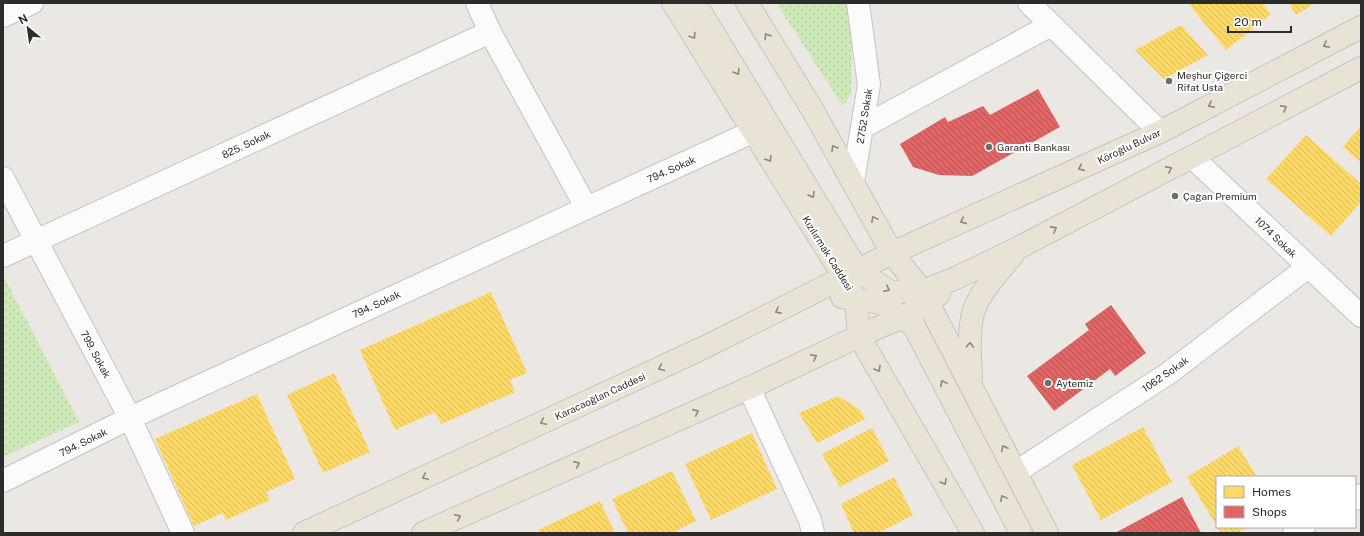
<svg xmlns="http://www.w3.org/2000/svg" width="1364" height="536" viewBox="0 0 1364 536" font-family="'Public Sans',sans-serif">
	<defs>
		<pattern id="green-dots" width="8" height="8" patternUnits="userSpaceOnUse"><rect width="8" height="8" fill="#cde9b8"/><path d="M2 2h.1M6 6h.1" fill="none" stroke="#b0c89e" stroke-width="1.8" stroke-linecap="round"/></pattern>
		<pattern id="homes-back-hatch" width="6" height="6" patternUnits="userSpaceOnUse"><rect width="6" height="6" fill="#ffd966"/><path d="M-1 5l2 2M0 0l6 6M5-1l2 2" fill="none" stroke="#dbba59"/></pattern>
		<pattern id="shops-back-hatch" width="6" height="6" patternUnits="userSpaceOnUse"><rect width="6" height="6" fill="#e06666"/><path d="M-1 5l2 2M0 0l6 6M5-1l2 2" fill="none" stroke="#b65454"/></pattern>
	</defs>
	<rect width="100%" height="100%" fill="#ebe7e2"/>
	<path fill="url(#green-dots)" d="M 776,3 L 848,3 L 852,37 L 851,94 L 843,106 Z
		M 3,275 L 79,422 L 3,457 Z"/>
	<path fill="url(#homes-back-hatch)" d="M 1188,3 L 1262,3 L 1271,14 L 1226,50 Z
		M 1289,3 L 1315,3 L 1296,15 Z
		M 1181,25 L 1208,55 L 1164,79 L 1135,50 Z
		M 1361,126 L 1361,163 L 1343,147 Z
		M 1306,135 L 1361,184 L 1361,202 L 1331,236 L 1266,179 Z
		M 491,292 L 527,373 L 510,380 L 515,392 L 441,424 L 435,412 L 395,430 L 360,350 Z
		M 334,373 L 370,452 L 323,473 L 287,395 Z
		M 257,394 L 295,479 L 266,492 L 270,500 L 226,520 L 223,513 L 194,526 L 155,439 Z
		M 838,396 L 860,410 L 865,419 L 817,443 L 799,413 Z
		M 1143,427 L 1172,482 L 1101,520 L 1072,465 Z
		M 872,428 L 889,461 L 840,487 L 822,454 Z
		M 752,433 L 777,489 L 711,520 L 685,464 Z
		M 1238,446 L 1257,477 L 1217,477 L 1217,526 L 1187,477 Z
		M 672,471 L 696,521 L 672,533 L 628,533 L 612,499 Z
		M 894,477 L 913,515 L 878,533 L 854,533 L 841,504 Z
		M 600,501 L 615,533 L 539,533 L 538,530 Z
		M 1217,527 L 1248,527 L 1238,533 L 1221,533 Z"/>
	<path fill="url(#shops-back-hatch)" d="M 1038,89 L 1060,127 L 972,176 L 939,175 L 913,167 L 900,144 L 945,117 L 948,122 L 983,106 L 990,115 Z
		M 1111,305 L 1146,353 L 1115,376 L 1110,369 L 1054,411 L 1027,376 L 1089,330 L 1085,324 Z
		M 1182,497 L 1201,533 L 1115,533 Z"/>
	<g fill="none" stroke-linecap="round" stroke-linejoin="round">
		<defs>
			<path id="minor" d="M 477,3 L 490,32 L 586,207
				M 1029,3 L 1160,132
				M 3,16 L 32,3
				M 863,127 L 1051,25
				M 1192,157 L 1361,316
				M 3,178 L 130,418 L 183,533
				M 853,181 L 869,85 L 858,3
				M 3,256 L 490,32
				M 749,388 L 810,520 L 813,533
				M 1016,472 L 1169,373 L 1308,267
				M 3,481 L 130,418 L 752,132
				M 1355,499 L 1361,495
				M 1294,533 L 1304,527"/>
			<path id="primary" d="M 673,3 L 844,277 L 856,300 L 859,336 L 973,533
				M 695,3 L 858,271 L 891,292 L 922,291 L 956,278 L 1020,247 L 1361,68
				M 747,3 L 812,109 L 892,253 L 922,291 L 1047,533
				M 842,297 L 882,303 L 914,326 L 1021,533
				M 971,379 C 970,358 968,334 973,313 C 978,294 1000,270 1013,255
				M 304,533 L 705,347 L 892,253 L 1160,132 L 1361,27
				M 423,533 L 749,388 L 859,336 L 905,316 L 928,304 L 939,294"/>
		</defs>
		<use href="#minor" stroke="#c4c3c3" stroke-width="24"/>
		<use href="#primary" stroke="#c6c4c2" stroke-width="24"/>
		<use href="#minor" stroke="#fcfbfb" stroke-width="22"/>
		<use href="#primary" stroke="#e8e3d4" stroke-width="22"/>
	</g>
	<defs><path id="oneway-chevron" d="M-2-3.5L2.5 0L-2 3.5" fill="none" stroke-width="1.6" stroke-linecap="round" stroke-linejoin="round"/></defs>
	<g stroke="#8a8880">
		<use href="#oneway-chevron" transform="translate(693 36) rotate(58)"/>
		<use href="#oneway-chevron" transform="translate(767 36) rotate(-122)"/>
		<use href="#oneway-chevron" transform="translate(1326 45) rotate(153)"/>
		<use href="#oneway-chevron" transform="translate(737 72) rotate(59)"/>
		<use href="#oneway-chevron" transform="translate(1211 105) rotate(153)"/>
		<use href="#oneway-chevron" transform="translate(1284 108) rotate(-28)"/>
		<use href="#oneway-chevron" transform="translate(834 148) rotate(-120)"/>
		<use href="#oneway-chevron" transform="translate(769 159) rotate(58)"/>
		<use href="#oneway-chevron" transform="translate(1081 168) rotate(156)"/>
		<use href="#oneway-chevron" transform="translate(1169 169) rotate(-28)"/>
		<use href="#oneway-chevron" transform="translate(812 195) rotate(59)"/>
		<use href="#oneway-chevron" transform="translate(874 219) rotate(-118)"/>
		<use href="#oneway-chevron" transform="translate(963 221) rotate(156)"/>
		<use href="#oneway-chevron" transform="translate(1054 229) rotate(-28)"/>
		<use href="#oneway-chevron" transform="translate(887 289) rotate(26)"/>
		<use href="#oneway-chevron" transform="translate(778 311) rotate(153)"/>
		<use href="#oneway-chevron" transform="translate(970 345) rotate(-87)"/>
		<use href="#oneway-chevron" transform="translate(814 357) rotate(-26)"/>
		<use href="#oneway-chevron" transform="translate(661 368) rotate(155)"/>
		<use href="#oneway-chevron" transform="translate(878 369) rotate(60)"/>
		<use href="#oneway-chevron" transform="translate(943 383) rotate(-117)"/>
		<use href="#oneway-chevron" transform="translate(696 412) rotate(-24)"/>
		<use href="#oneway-chevron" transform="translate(543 422) rotate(155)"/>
		<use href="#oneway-chevron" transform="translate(1004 448) rotate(-117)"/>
		<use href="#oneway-chevron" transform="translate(577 464) rotate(-24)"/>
		<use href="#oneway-chevron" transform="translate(425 477) rotate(155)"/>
		<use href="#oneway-chevron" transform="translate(944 482) rotate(60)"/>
		<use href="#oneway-chevron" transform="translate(1003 498) rotate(-118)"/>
		<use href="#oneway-chevron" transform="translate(458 517) rotate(-24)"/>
	</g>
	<g fill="#6f6d6c" stroke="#fff" stroke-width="1.5">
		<circle cx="1169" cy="81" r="4"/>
		<circle cx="989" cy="147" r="4"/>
		<circle cx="1175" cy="196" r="4"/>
		<circle cx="1048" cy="383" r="4"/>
	</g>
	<g text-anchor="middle" stroke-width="4" stroke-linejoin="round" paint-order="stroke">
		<g font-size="10" fill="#2c2c2c" stroke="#fff" text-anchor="start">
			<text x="1177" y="79">Meşhur Çiğerci<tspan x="1177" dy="12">Rifat Usta</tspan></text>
			<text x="997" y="151">Garanti Bankası</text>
			<text x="1183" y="200">Çağan Premium</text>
			<text x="1056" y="387">Aytemiz</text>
		</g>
		<g font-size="10" fill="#2c2c2c" stroke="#fff">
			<text transform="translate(864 116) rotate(-81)" y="4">2752 Sokak</text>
			<text transform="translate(246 144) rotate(-25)" y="4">825. Sokak</text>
			<text transform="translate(1129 146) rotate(-25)" y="4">Köroğlu Bulvar</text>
			<text transform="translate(671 169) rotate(-24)" y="4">794. Sokak</text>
			<text transform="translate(1276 237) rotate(44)" y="4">1074 Sokak</text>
			<text transform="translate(828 253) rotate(58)" y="4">Kızılırmak Caddesi</text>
			<text transform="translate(376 304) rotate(-25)" y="4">794. Sokak</text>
			<text transform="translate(96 354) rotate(62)" y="4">799. Sokak</text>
			<text transform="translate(1165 374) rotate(-35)" y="4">1062 Sokak</text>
			<text transform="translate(600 396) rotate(-25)" y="4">Karacaoğlan Caddesi</text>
			<text transform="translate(83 442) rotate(-26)" y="4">794. Sokak</text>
		</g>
	</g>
	<rect width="1364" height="536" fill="none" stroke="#2c2c2c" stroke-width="8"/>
	<rect x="1216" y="476" width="140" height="52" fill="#ffffff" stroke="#ababab"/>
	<rect x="1224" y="486" width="20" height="12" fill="#ffd966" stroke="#ababab"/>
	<text x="1252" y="496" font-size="12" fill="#2c2c2c">Homes</text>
	<rect x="1224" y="506" width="20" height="12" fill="#e06666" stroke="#ababab"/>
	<text x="1252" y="516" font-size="12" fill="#2c2c2c">Shops</text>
	<g transform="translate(28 28) rotate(331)" stroke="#ffffff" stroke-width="3" paint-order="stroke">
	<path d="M0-3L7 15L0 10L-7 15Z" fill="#2c2c2c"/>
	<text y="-6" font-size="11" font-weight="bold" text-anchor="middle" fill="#2c2c2c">N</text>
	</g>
	<path d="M1228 26v6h63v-6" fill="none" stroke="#2c2c2c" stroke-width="2"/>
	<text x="1234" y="26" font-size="12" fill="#2c2c2c" stroke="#ffffff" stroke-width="3" paint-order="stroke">20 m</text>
</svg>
